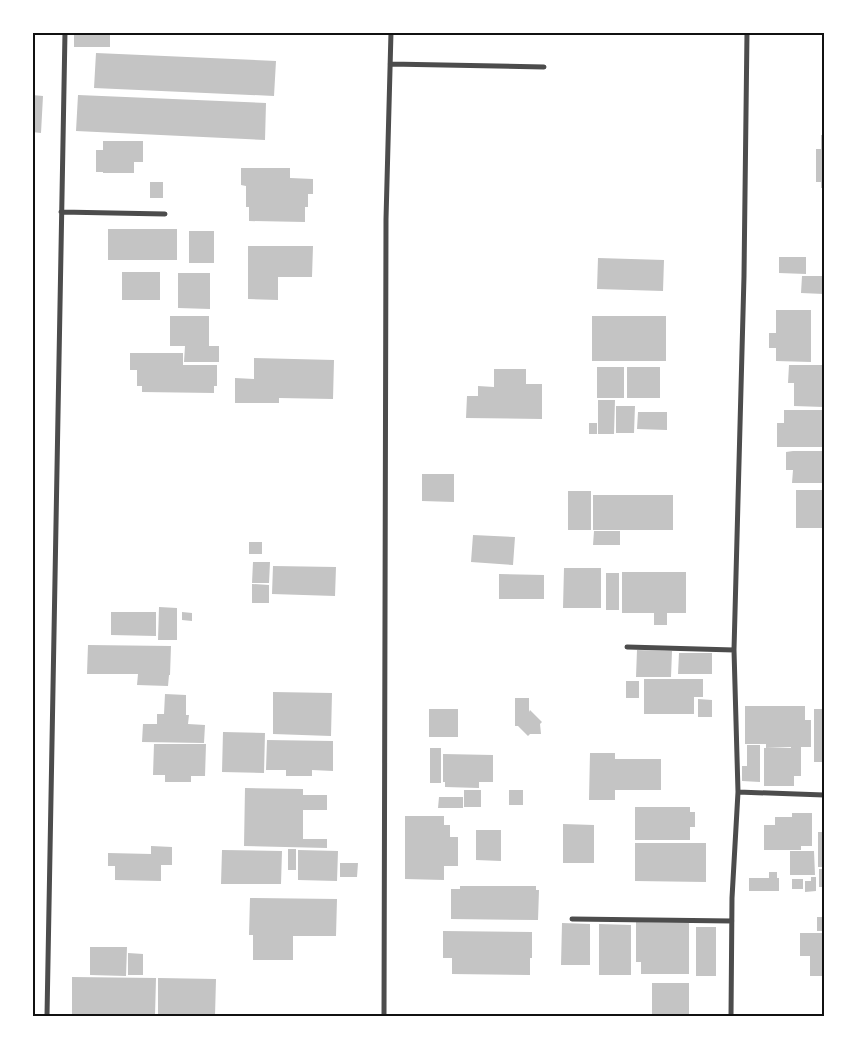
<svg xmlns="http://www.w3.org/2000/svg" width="857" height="1049" viewBox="0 0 857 1049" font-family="'Roboto Serif',serif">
	<rect width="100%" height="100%" fill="#fff"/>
	<path fill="#c4c4c4" d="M 74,32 L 110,32 L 110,47 L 74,47 Z
		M 96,53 L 276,61 L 274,96 L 94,88 Z
		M 32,95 L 43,96 L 41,133 L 32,132 Z
		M 78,95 L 266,103 L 265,140 L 76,131 Z
		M 821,135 L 824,135 L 824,188 L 821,188 L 821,182 L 816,182 L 816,149 L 821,149 Z
		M 103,141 L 143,141 L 143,162 L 134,162 L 134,173 L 103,173 L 103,172 L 96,172 L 96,150 L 103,150 Z
		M 241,168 L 290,168 L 290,178 L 313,179 L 313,194 L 308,194 L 308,207 L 305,207 L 305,222 L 249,221 L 249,207 L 246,207 L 246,186 L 241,185 Z
		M 150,182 L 163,182 L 163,198 L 150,198 Z
		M 108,229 L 177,229 L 177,260 L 108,260 Z
		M 189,231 L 214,231 L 214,263 L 189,263 Z
		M 248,246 L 313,246 L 312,277 L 278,277 L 278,300 L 248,299 Z
		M 779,257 L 806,257 L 806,274 L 779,273 Z
		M 598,258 L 664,260 L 663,291 L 597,289 Z
		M 122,272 L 160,272 L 160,300 L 122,300 Z
		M 178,273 L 210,273 L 210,309 L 178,308 Z
		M 802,276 L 824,276 L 824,294 L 801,293 Z
		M 776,310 L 811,310 L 811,362 L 776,361 L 776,348 L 769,348 L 769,333 L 776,333 Z
		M 170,316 L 209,316 L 209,346 L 219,346 L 219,362 L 184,362 L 185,346 L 170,346 Z
		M 592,316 L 666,316 L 666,361 L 592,361 Z
		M 130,353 L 183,353 L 183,365 L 217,365 L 217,386 L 214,386 L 214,393 L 142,392 L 142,386 L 137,386 L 137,370 L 130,370 Z
		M 254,358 L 334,360 L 333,399 L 279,398 L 279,403 L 235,403 L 235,378 L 254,379 Z
		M 789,365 L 824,365 L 824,407 L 794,406 L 794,383 L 788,383 Z
		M 597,367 L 624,367 L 624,398 L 597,398 Z
		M 627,367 L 660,367 L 660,398 L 627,398 Z
		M 494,369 L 526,369 L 526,384 L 542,384 L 542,419 L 466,418 L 467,396 L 478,396 L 478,386 L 494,387 Z
		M 598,400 L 615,400 L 614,434 L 598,434 Z
		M 616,406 L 635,406 L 634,433 L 616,433 Z
		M 784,410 L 824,410 L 824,447 L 777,447 L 777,423 L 784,423 Z
		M 638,412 L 667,412 L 667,430 L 637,429 Z
		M 589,423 L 597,423 L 597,434 L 589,434 Z
		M 793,451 L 824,451 L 824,483 L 792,483 L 793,470 L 786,470 L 786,452 Z
		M 422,474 L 454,474 L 454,502 L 422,501 Z
		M 796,490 L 824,490 L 824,528 L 796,528 Z
		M 568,491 L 591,491 L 591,530 L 568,530 Z
		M 593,495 L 673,495 L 673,530 L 593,530 Z
		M 594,531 L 620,531 L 620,545 L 593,545 Z
		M 473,535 L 515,537 L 513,565 L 471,562 Z
		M 249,542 L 262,542 L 262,554 L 249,554 Z
		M 253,562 L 270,562 L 269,583 L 252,583 Z
		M 273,566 L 336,567 L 335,596 L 272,594 Z
		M 564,568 L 601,568 L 601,608 L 563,608 Z
		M 622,572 L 686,572 L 686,613 L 667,613 L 667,625 L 654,625 L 654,613 L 622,613 Z
		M 606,573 L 619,573 L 619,610 L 606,610 Z
		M 499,574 L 544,575 L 544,599 L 499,599 Z
		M 252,584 L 269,585 L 269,603 L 252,603 Z
		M 159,607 L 177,608 L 177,640 L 158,640 Z
		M 111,612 L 156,612 L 156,636 L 111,635 Z
		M 182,612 L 192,613 L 192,621 L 182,620 Z
		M 88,645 L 171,646 L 170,675 L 169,675 L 168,686 L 137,685 L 138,674 L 87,674 Z
		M 637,650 L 672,651 L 671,677 L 636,677 Z
		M 679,653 L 712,653 L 712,674 L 678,674 Z
		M 644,679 L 703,679 L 703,697 L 694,697 L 694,714 L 644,714 Z
		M 626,681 L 639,681 L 639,698 L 626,698 Z
		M 273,692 L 332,693 L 331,736 L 273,734 Z
		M 165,694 L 186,695 L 186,715 L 189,715 L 188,724 L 205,725 L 204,743 L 142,742 L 143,724 L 157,724 L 157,714 L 164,714 Z
		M 515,698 L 529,698 L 529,712 L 530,710 L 542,722 L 540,724 L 541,734 L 530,734 L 528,736 L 518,726 L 515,726 Z
		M 698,699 L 712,700 L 712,717 L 698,717 Z
		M 745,706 L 805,706 L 805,720 L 811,720 L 811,747 L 801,747 L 801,776 L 794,776 L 794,786 L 764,786 L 764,748 L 791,748 L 791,747 L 766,748 L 766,744 L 745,744 Z
		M 429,709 L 458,709 L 458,737 L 429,737 Z
		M 814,709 L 824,709 L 824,762 L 814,762 Z
		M 223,732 L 265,733 L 264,773 L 222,772 Z
		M 267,740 L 333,741 L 333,771 L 312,770 L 312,776 L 286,776 L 286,770 L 266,770 Z
		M 154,744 L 206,744 L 205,776 L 191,776 L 191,782 L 165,782 L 165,775 L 153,775 Z
		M 747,745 L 760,745 L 760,782 L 742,781 L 742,766 L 747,766 Z
		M 430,748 L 441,748 L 441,783 L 430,783 Z
		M 590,753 L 615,753 L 615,759 L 661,759 L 661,790 L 615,790 L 615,800 L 589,800 Z
		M 443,754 L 493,755 L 493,782 L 479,782 L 479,788 L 445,787 L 445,782 L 443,782 Z
		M 245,788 L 303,789 L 303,795 L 327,795 L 327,810 L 303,810 L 303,839 L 327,839 L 327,848 L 244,846 Z
		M 464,790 L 481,790 L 481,807 L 464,807 Z
		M 509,790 L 523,790 L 523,805 L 509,805 Z
		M 439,797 L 463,797 L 463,808 L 438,808 Z
		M 635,807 L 690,807 L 690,812 L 695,812 L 695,827 L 690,827 L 690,840 L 635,840 Z
		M 792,813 L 812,813 L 812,846 L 801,846 L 801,850 L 764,850 L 764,825 L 775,825 L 775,817 L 792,817 Z
		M 405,816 L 444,816 L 444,825 L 450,825 L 450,837 L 458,837 L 458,866 L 444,866 L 444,880 L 405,879 Z
		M 563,824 L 594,825 L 594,863 L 563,863 Z
		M 476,830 L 501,830 L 501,861 L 476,860 Z
		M 818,832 L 824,832 L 824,867 L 818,867 Z
		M 635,843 L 706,843 L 706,882 L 635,881 Z
		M 151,846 L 172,847 L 172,865 L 161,865 L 161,881 L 115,880 L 115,866 L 108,866 L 108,853 L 151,854 Z
		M 288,849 L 296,849 L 296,870 L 288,870 Z
		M 222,850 L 282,851 L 281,884 L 221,884 Z
		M 298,850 L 338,851 L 337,881 L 298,880 Z
		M 790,851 L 814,851 L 815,875 L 790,875 Z
		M 340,863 L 358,863 L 357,877 L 340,877 Z
		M 819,869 L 824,869 L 824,887 L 819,887 Z
		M 769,872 L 777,872 L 777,878 L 779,878 L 779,891 L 749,891 L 749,878 L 769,878 Z
		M 811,877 L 816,877 L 816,891 L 805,892 L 805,881 L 811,881 Z
		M 792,879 L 803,879 L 803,889 L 792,889 Z
		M 460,886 L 536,886 L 536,890 L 539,890 L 538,920 L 451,919 L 451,889 L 460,889 Z
		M 250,898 L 337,899 L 336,936 L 293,936 L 293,960 L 253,960 L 253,935 L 249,935 Z
		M 817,917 L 824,917 L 824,931 L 817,931 Z
		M 636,922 L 689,923 L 689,974 L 641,974 L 641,962 L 636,962 Z
		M 562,923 L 590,924 L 590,965 L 561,965 Z
		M 599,924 L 631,925 L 631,975 L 599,975 Z
		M 696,927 L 716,927 L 716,976 L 696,976 Z
		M 443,931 L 532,932 L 532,958 L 530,958 L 530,975 L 452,974 L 452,958 L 443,958 Z
		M 800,933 L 824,933 L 824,976 L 810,976 L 810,956 L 800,956 Z
		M 90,947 L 127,947 L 126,976 L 90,975 Z
		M 128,953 L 143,954 L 143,975 L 128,975 Z
		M 72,977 L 156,978 L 155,1016 L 72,1016 Z
		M 158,978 L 216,979 L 215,1016 L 158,1016 Z
		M 652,983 L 689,983 L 689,1016 L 652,1016 Z"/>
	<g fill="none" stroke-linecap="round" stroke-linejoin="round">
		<path stroke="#4c4c4c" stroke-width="5" d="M 390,64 L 544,67
			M 61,212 L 165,214
			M 627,647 L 734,650
			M 738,792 L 824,795
			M 572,919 L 732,921
			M 47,1016 L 65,32
			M 384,1016 L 386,219 L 391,32
			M 731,1016 L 732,898 L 738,792 L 734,650 L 744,276 L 747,32"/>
	</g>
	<rect width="857" height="1049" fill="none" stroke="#ffffff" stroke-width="68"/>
	<rect x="34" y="34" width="789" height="981" fill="none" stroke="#111" stroke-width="2"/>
</svg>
